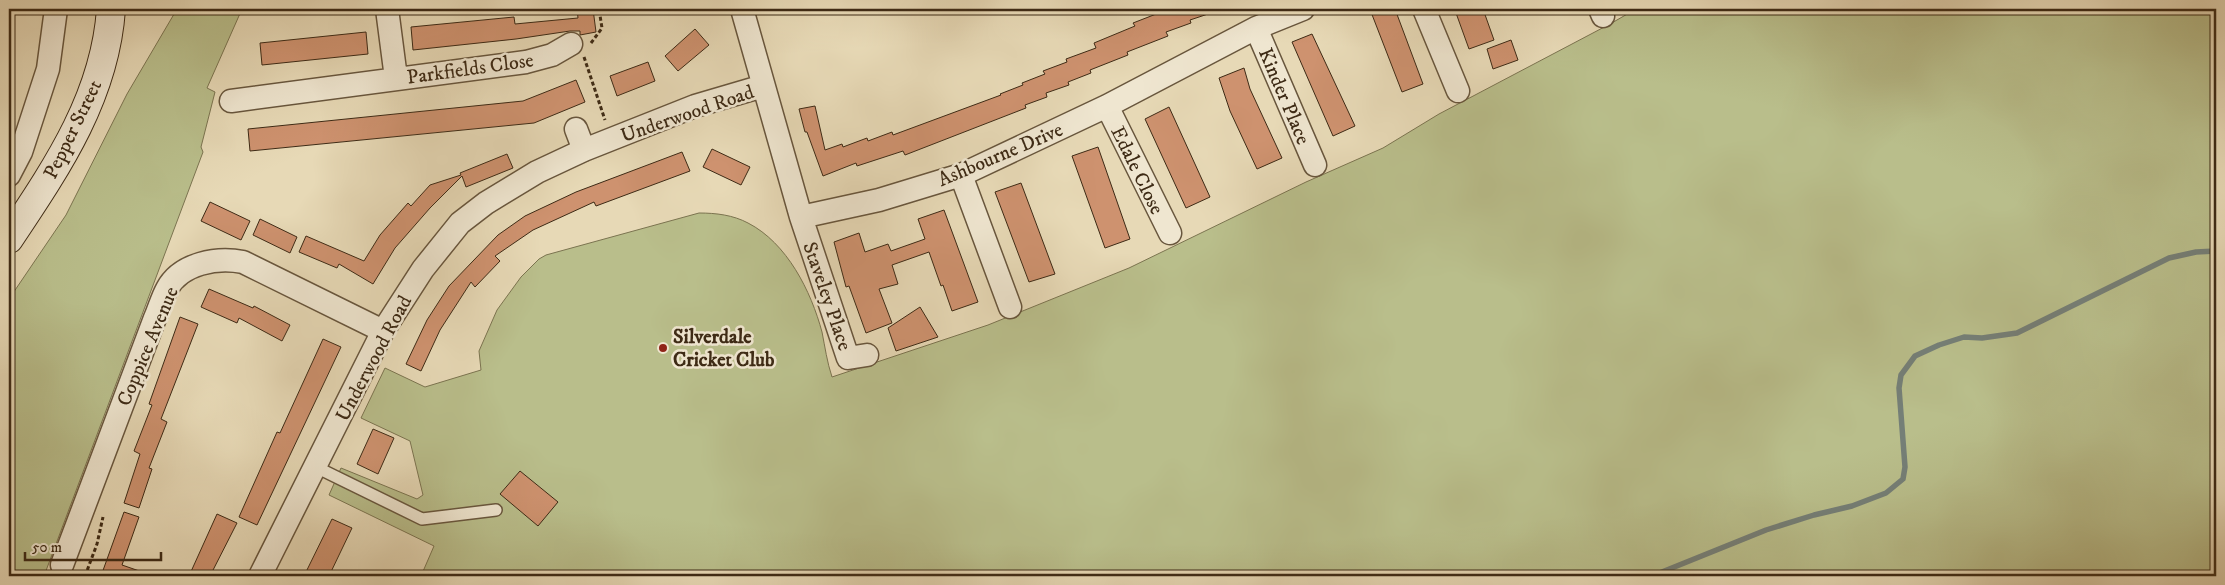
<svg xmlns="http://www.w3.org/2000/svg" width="2225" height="585" viewBox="0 0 2225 585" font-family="'IM FELL DW Pica',serif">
	<rect width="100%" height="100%" fill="#e7d9b6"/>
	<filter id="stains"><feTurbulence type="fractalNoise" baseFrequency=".004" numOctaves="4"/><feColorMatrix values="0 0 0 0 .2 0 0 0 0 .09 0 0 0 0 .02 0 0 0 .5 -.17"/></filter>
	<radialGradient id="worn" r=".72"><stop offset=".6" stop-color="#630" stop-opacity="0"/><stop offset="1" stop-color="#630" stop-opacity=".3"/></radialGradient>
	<path fill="#b9be8b" stroke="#7b7450" d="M 177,9 L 242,9 L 207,88 L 215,92 L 201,147 L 203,152 L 44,576 L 9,576 L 9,299 L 66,215 L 127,94 Z
		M 1636,9 L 2216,9 L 2216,576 L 421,576 L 434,546 L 329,495 L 341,468 L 417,499 L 423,495 L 410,441 L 361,418 L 385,368 L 425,387 L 481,370 L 479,351 L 497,310 L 521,277 L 539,259 L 546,255 L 699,213 C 716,213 733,215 748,223 C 787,243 811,291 822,332 C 825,347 827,362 832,377 L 988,325 L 1129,268 L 1306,182 L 1383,148 L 1439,114 L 1610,24 Z"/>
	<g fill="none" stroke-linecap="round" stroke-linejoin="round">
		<path stroke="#757f77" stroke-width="5.5" d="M 1652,576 L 1766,530 L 1814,515 L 1852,506 L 1886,493 L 1903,479 L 1905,467 L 1899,388 L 1901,375 L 1915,356 L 1939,345 L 1964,337 L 1982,338 L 2017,333 L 2169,258 L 2196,252 L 2216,251"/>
	</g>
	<path fill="#ce926f" stroke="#3d2a15" d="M 577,9 L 593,9 L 596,32 L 580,35 L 580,31 L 570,31 L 516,39 L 413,50 L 411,27 L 514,17 L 515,24 L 578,18 Z
		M 1169,9 L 1216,9 L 1217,11 L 1190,20 L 1191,23 L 1166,32 L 1168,36 L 1127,52 L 1128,55 L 1090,70 L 1091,73 L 1068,82 L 1069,85 L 1046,93 L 1047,97 L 1025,105 L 1026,108 L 905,155 L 903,151 L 857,166 L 856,163 L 823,176 L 807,132 L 805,132 L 799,109 L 815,106 L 825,150 L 842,144 L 843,147 L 867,138 L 868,141 L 892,132 L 893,135 L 1001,95 L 1000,94 L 1023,85 L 1022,83 L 1045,74 L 1043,71 L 1067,62 L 1066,59 L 1096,48 L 1094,43 L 1135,26 L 1133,23 Z
		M 1380,9 L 1395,9 L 1423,84 L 1402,92 L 1371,12 Z
		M 1469,9 L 1483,9 L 1494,40 L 1469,49 L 1456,13 Z
		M 695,29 L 709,45 L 678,71 L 665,56 Z
		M 366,32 L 368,54 L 262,65 L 260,43 Z
		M 1312,34 L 1355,126 L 1333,136 L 1292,42 Z
		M 1511,40 L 1518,60 L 1493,69 L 1487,49 Z
		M 648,62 L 655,81 L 617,96 L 610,76 Z
		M 1244,68 L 1250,89 L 1282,158 L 1257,169 L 1230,111 L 1219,78 Z
		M 576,80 L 585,102 L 534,123 L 250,151 L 248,129 L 523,101 Z
		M 1169,107 L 1210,197 L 1186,208 L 1145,119 Z
		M 1098,147 L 1130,239 L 1105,248 L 1072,156 Z
		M 712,149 L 750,167 L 741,185 L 703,167 Z
		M 682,152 L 690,171 L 596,206 L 594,202 L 533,230 L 495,256 L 500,261 L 475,287 L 471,282 L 440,330 L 421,371 L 406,364 L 427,320 L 449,286 L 498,235 L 525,216 L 576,192 Z
		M 507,154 L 513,168 L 466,187 L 462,176 L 430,208 L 395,248 L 373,284 L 339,264 L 337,268 L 299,252 L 306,236 L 364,261 L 380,235 L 408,203 L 411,206 L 430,185 L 461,175 L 460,173 Z
		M 1021,183 L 1055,274 L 1029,282 L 995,192 Z
		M 210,202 L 250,221 L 241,240 L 201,221 Z
		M 944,210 L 978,302 L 952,311 L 943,285 L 941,286 L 929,252 L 892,265 L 898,284 L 879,289 L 892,323 L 866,333 L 849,286 L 846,287 L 834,242 L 859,233 L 865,252 L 888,244 L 891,251 L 925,239 L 918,219 Z
		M 260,219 L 297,237 L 290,253 L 253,235 Z
		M 209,289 L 253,308 L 254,306 L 290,325 L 282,341 L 239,318 L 237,323 L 201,307 Z
		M 920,307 L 938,337 L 896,351 L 888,328 Z
		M 180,317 L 198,324 L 161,419 L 167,422 L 149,468 L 152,469 L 139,508 L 124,503 L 140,454 L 134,451 L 152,405 L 149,404 Z
		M 323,339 L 341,347 L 257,525 L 239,517 L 277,432 L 280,433 Z
		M 373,429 L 394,438 L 378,474 L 357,464 Z
		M 520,471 L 558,502 L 538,526 L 500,494 Z
		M 124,512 L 139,517 L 122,565 L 148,574 L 147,576 L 101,576 Z
		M 217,514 L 237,523 L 210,576 L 189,576 Z
		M 332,519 L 352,528 L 329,576 L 304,576 Z"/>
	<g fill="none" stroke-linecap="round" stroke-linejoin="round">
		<defs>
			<path id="service" d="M 315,469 L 324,471 L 422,519 L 496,510"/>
			<path id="minor" d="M 387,9 L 396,78
				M 742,9 L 801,217 L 879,200 L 961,175 L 1107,106 L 1256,28 L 1303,9
				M 1424,9 L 1458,91
				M 1600,9 L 1603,16
				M 1256,28 L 1315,165
				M 231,101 L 526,62 L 552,55 L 571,44
				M 1107,106 L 1170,233
				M 576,129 L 584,150
				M 9,175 L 21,152 L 48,69 L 56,9
				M 961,175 L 1010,307
				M 801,217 L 848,358 L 867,355
				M 62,565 L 155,318 C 159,309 162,298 167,289 C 181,263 217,257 243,262 L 383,331
				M 260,576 L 383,331 L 423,269 L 460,223 L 486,203 L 537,172 L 584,150 L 695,106 L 763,86"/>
			<path id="secondary" d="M 9,239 C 57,167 105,97 111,9"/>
		</defs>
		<use href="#service" stroke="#68563d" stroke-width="14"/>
		<use href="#minor" stroke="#68563d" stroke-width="25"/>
		<use href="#secondary" stroke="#3d2a15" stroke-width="30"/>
		<path stroke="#3d2a15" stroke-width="3" stroke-dasharray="4 2.5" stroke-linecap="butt" d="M 591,43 L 602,28 L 599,9
			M 584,57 L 605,120
			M 85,576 L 97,544 L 103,517"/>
		<use href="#service" stroke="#efe6d0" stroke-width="11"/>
		<use href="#minor" stroke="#efe6d0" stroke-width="22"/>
		<use href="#secondary" stroke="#efe6d0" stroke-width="28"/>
	</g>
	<circle fill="#8f2418" stroke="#efe6d0" stroke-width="2" cx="663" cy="348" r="5"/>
	<g text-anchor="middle" stroke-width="5" stroke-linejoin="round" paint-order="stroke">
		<g font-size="20" fill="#3d2a15" stroke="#efe6d0">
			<text transform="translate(470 68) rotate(-8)" y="7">Parkfields Close</text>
			<text transform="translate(1285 96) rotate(67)" y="7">Kinder Place</text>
			<text transform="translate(687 113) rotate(-19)" y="7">Underwood Road</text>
			<text transform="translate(72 129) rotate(-64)" y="7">Pepper Street</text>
			<text transform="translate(1000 154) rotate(-23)" y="7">Ashbourne Drive</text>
			<text transform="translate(1138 170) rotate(64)" y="7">Edale Close</text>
			<text transform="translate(828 296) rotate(71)" y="7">Staveley Place</text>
			<text transform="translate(147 346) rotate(-67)" y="7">Coppice Avenue</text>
			<text transform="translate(373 358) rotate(-62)" y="7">Underwood Road</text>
		</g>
		<g font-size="20" font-weight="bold" fill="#3d2a15" stroke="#efe6d0" text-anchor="start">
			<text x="673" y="343">Silverdale<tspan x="673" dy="23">Cricket Club</tspan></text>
		</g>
	</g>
	<rect width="2225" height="585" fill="none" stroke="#e7d9b6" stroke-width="30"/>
	<rect x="10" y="10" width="2205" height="565" fill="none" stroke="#3d2a15" stroke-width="2.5"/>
	<rect x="15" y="15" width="2195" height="555" fill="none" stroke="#3d2a15"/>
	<path d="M25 552v8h136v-8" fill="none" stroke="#3d2a15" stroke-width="2.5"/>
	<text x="32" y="552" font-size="15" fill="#3d2a15" stroke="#efe6d0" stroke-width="4" paint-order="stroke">50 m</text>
	<rect width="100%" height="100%" filter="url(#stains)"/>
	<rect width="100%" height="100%" fill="url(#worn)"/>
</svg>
